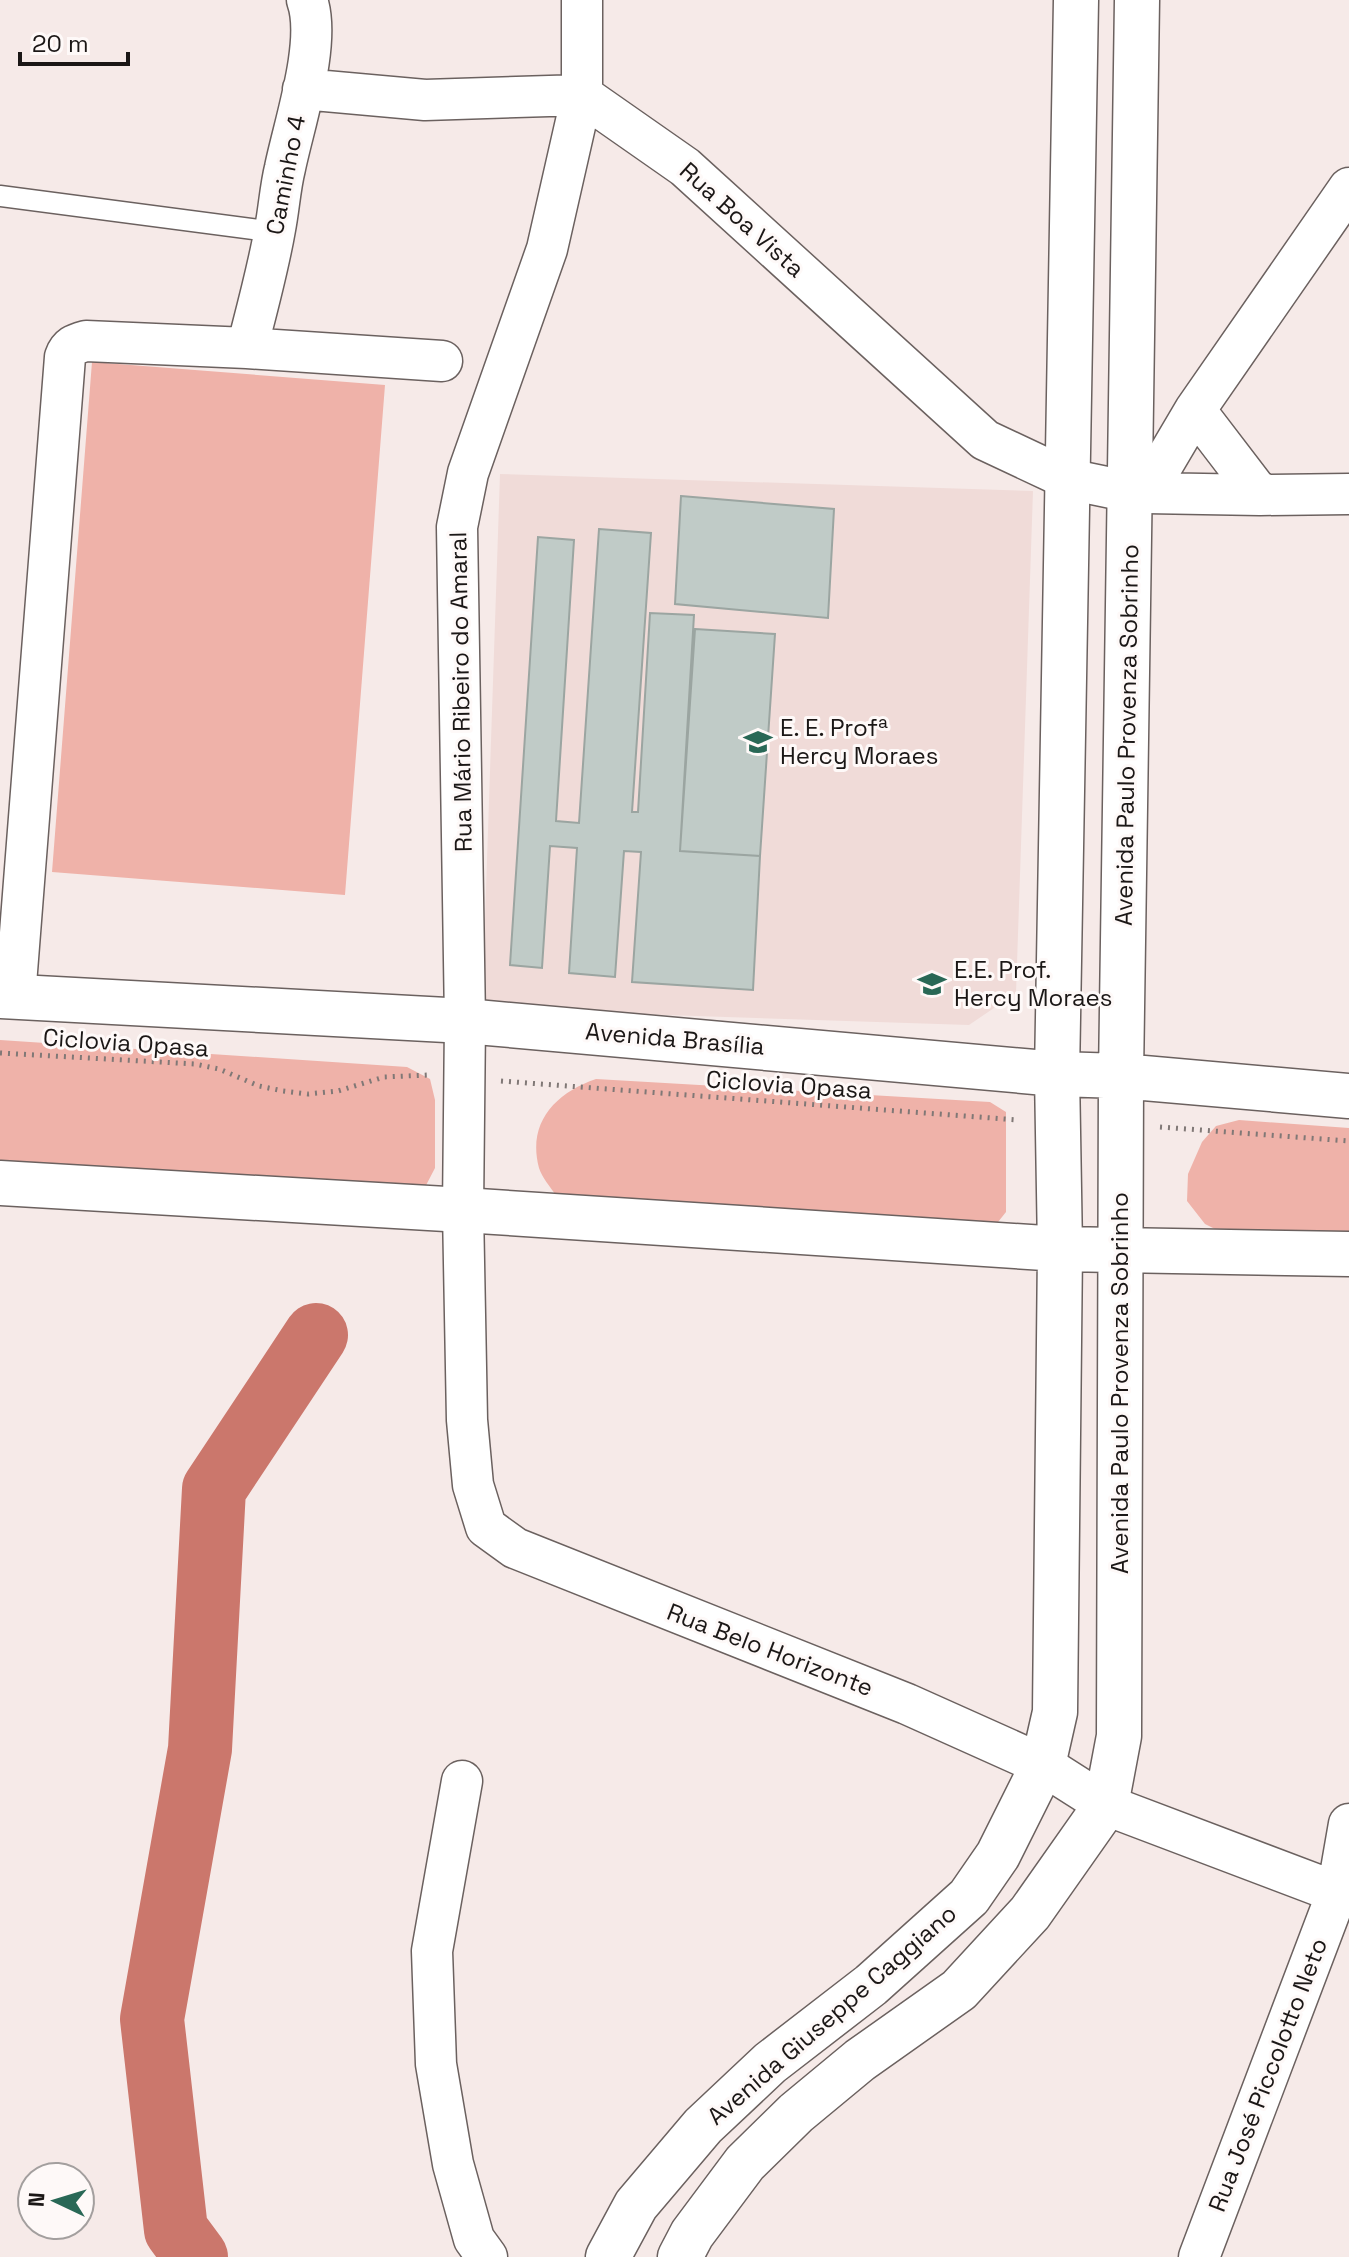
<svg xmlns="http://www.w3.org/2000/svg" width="1349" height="2257" viewBox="0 0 1349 2257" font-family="'Space Grotesk',sans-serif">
	<rect width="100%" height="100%" fill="#f6eae8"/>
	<path fill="#f0dbd8" d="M 500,474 L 1033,491 L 1016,993 L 969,1025 L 482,1009 Z"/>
	<path fill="#efb2a9" d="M 92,362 L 385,385 L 345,895 L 52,872 Z
		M 0,1040 L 407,1067 L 430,1079 L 435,1100 L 435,1168 L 422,1193 L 0,1165 Z
		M 596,1079 L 990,1102 L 1006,1112 L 1006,1212 L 990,1232 L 556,1195 C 550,1187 542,1177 539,1168 C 527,1123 555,1093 596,1079 Z
		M 1239,1120 L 1349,1128 L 1349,1247 L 1233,1238 L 1205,1224 L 1187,1201 L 1188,1174 L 1202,1142 L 1216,1126 Z"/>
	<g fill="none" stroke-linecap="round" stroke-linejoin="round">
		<path stroke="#cb776c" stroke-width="64" d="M 196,2257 L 176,2230 L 152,2019 L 200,1749 L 214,1489 L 316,1335"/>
	</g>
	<path fill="#c0cbc7" stroke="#9ba5a1" stroke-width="2" d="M 681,496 L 834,509 L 828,618 L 675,604 Z
		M 599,529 L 651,533 L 632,812 L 638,812 L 650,613 L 694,615 L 680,851 L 760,856 L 753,990 L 632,982 L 641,852 L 624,851 L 615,977 L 569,973 L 577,848 L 550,846 L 542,968 L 510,965 L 538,537 L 574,540 L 556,821 L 579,823 Z
		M 695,629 L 775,634 L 760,856 L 680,851 Z"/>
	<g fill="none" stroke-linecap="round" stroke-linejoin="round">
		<defs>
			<path id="service" d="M 0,196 L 275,232"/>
			<path id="minor" d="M 582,0 L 582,95 L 547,249 L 468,473 L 457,527 L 465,1021 L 463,1210 L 467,1420 L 473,1485 L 486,1527 L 515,1548 L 907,1704 L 1043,1765 L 1106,1805 L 1349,1897
				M 303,89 L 425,100 L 582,95 L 685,167 L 985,440 L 1068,479 L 1131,492 L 1146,493 L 1195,410 L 1349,188
				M 247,348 C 257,309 268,269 275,229 C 279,209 280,188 285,168 C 294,124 322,42 307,0
				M 1195,410 L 1260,495
				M 1146,493 L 1260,495 L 1349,494
				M 15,997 L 65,357 C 69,346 75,344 86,341 L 247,348 L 442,361
				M 462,1781 L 432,1951 L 436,2064 L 453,2164 L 474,2239 L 487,2257
				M 1199,2257 L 1337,1893 L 1349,1824"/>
			<path id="secondary" d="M 0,996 L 465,1021 L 1057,1074 L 1121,1076 L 1349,1096
				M 0,1183 L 463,1210 L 1060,1249 L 1349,1254
				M 608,2257 L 636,2205 L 703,2126 L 770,2063 L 871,1985 L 969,1897 L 998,1855 L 1043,1765 L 1055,1712 L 1060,1249 L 1057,1074 L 1076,0
				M 680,2257 L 692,2234 L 745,2163 L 796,2113 L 860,2060 L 959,1990 L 1030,1913 L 1106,1805 L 1119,1736 L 1121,1076 L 1137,0"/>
		</defs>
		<use href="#service" stroke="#6b615f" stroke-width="23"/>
		<use href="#minor" stroke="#6b615f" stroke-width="43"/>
		<use href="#secondary" stroke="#6b615f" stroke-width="47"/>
		<path stroke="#807876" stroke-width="5" stroke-dasharray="2 6" stroke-linecap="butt" d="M 0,1053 L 195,1064 L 219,1069 L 259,1086 L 283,1091 L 308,1094 L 338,1091 L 384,1077 L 428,1075
			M 501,1081 L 1018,1120
			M 1160,1127 L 1349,1141"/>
		<use href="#service" stroke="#fff" stroke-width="20"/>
		<use href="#minor" stroke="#fff" stroke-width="40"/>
		<use href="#secondary" stroke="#fff" stroke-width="44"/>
	</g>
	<defs>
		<symbol id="school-bare" viewBox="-9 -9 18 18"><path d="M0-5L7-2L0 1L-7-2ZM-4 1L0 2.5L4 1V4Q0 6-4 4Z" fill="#296856" stroke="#fef9f8" stroke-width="2.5" paint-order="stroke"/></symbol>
	</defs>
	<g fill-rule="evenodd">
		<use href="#school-bare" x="738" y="722" width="40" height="40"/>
		<use href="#school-bare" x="912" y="964" width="40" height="40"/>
	</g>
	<g text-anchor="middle" stroke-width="6" stroke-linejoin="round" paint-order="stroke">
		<g font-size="24" fill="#1b1716" stroke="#fef9f8">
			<text transform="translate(286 175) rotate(-79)" y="8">Caminho 4</text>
			<text transform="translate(742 220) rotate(42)" y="8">Rua Boa Vista</text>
			<text transform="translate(461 692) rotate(-91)" y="8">Rua Mário Ribeiro do Amaral</text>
			<text transform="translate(1127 735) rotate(-89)" y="8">Avenida Paulo Provenza Sobrinho</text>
			<text transform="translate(675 1039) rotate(5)" y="8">Avenida Brasília</text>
			<text transform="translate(126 1043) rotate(4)" y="8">Ciclovia Opasa</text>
			<text transform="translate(789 1085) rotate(4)" y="8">Ciclovia Opasa</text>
			<text transform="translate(1120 1383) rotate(-90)" y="8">Avenida Paulo Provenza Sobrinho</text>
			<text transform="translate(770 1650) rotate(21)" y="8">Rua Belo Horizonte</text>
			<text transform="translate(832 2015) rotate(-41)" y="8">Avenida Giuseppe Caggiano</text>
			<text transform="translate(1268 2075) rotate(-69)" y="8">Rua José Piccolotto Neto</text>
		</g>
		<g font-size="24" fill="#1b1716" stroke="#fef9f8" text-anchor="start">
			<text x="780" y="736">E. E. Profª<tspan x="780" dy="28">Hercy Moraes</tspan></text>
			<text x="954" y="978">E.E. Prof.<tspan x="954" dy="28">Hercy Moraes</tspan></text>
		</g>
	</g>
	<g transform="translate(56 2201) rotate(274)"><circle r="38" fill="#fef9f8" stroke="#a39f9e" stroke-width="2"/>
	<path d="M0-6L14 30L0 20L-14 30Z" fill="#296856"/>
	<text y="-12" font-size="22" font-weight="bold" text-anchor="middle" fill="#1b1716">N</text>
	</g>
	<path d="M20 52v12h108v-12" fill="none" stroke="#1b1716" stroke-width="4"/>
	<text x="32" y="52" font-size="24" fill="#1b1716" stroke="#fef9f8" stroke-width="6" paint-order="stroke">20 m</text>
</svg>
